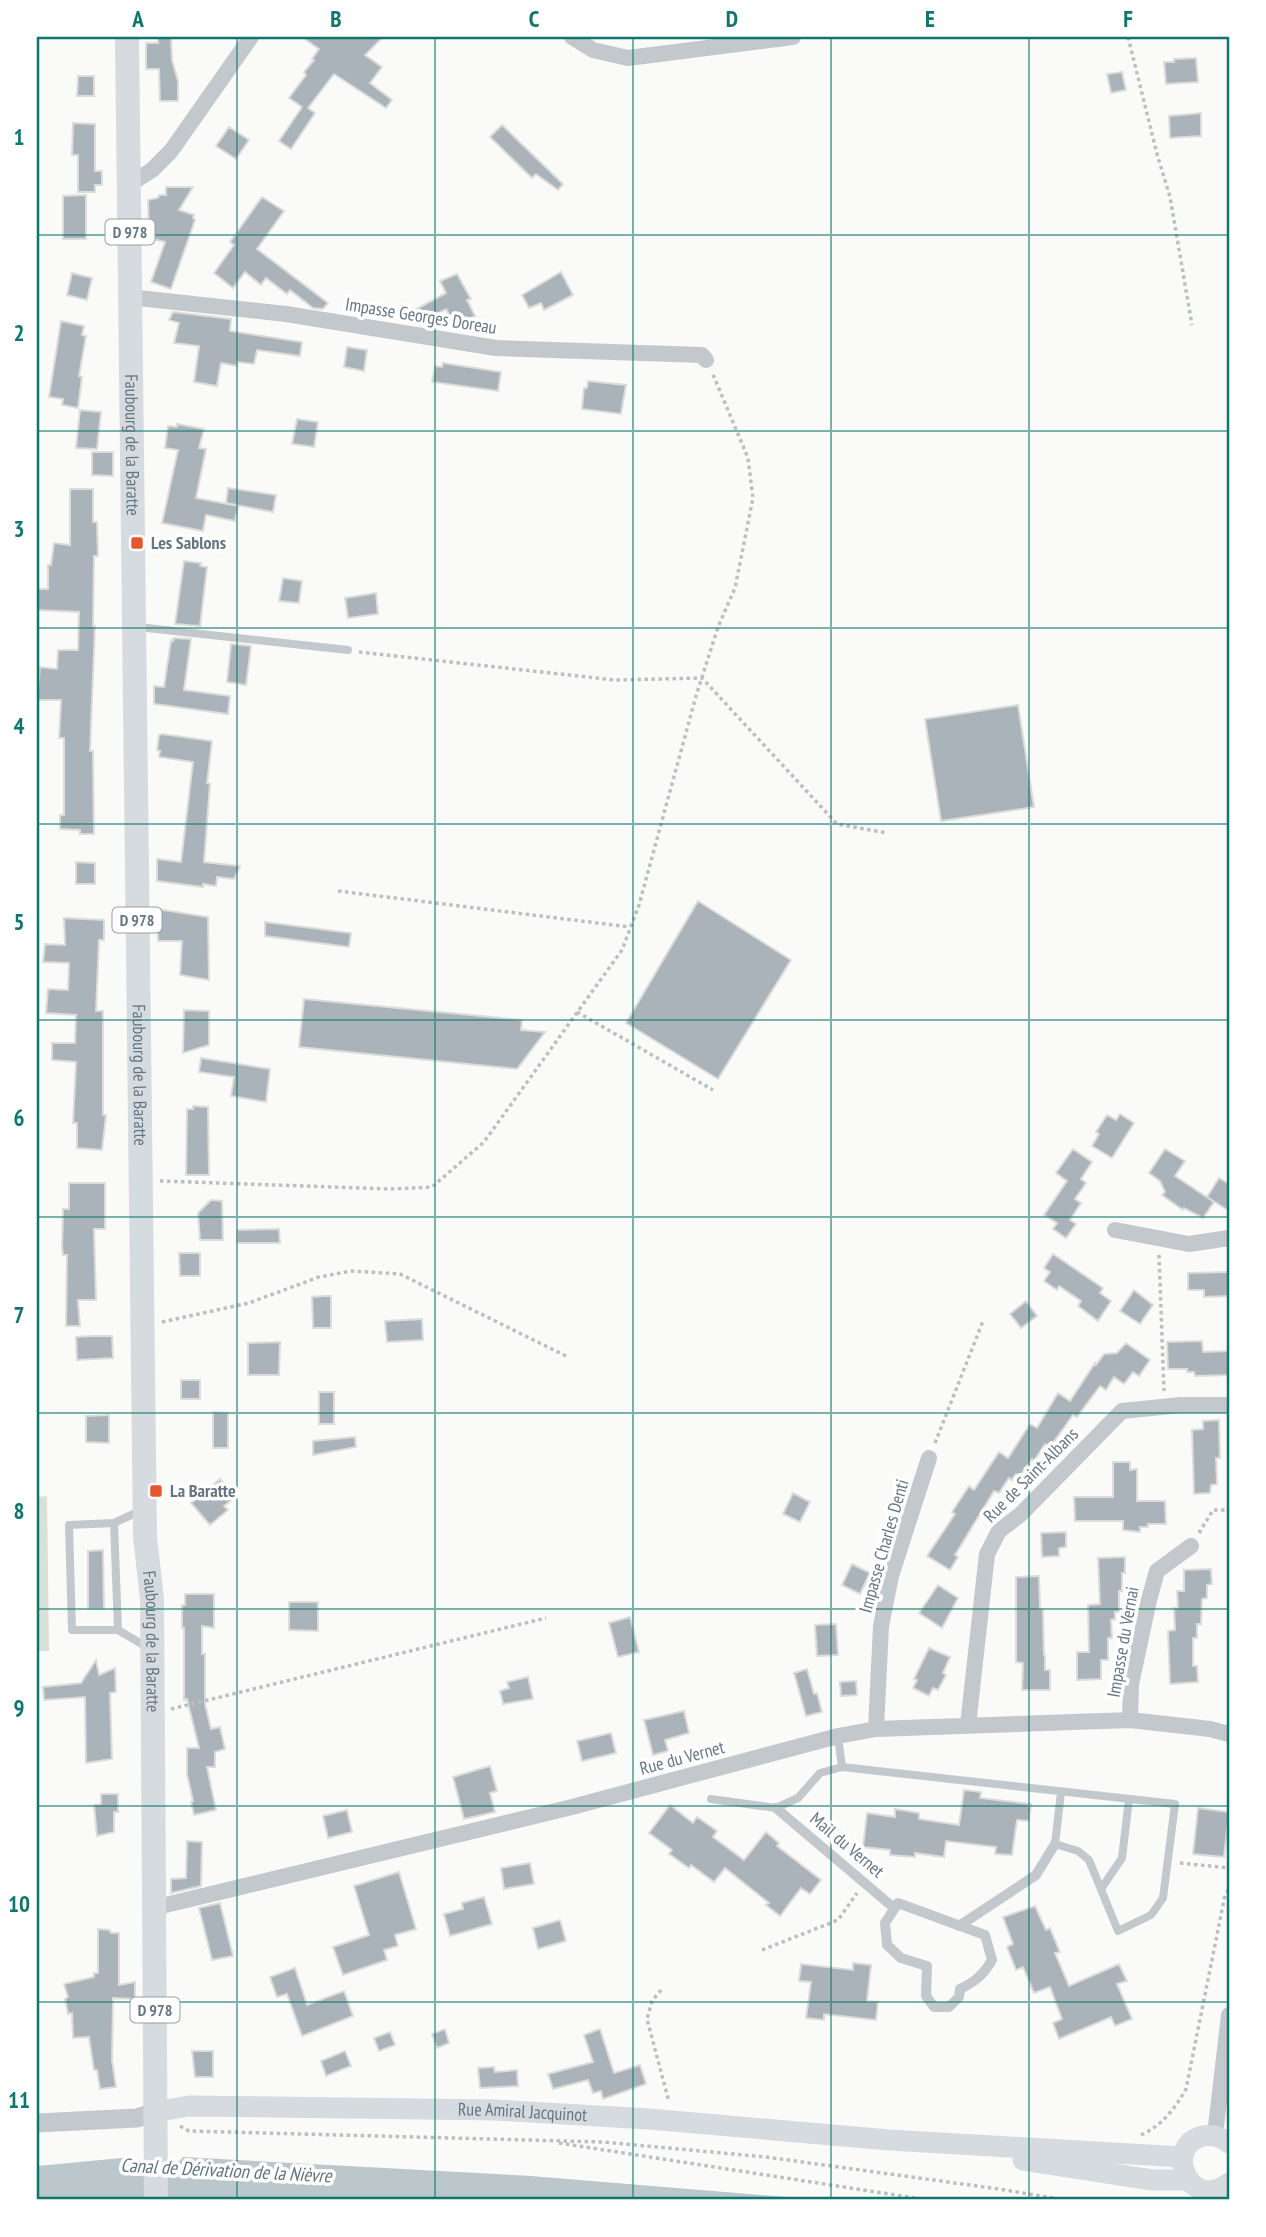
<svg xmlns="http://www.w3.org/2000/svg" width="1266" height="2237" viewBox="0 0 1266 2237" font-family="'PT Sans Narrow',sans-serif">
	<rect width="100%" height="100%" fill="#fafaf8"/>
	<path fill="#dadfd7" d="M 47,1496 L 49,1651 L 37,1651 L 37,1497 Z"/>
	<path fill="#bbc7cb" d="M 183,2157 L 531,2176 L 823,2200 L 37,2200 L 37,2166 L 122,2158 L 134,2166 L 177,2164 Z"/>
	<path fill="#aab3b9" stroke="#dcdcda" stroke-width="2" d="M 158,37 L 171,37 L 172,60 L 178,81 L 178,101 L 160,101 L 159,69 L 146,69 L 146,43 L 158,43 Z
		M 302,37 L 383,37 L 365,55 L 382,67 L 370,83 L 392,100 L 386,108 L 334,74 L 308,108 L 315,113 L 291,149 L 279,141 L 302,107 L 289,98 L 306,75 L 304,72 L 314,60 L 312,59 L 319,49 Z
		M 1196,58 L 1198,82 L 1166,84 L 1164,62 L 1174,62 L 1174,59 Z
		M 1122,72 L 1126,90 L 1111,93 L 1107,74 Z
		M 78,76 L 94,76 L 94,96 L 77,96 Z
		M 1201,113 L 1201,136 L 1170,138 L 1169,116 Z
		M 73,123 L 95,124 L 95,171 L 102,171 L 102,185 L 95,185 L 95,192 L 78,192 L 78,155 L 72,155 Z
		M 502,125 L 563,184 L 558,190 L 536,174 L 532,178 L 490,137 Z
		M 229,127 L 249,140 L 236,159 L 216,146 Z
		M 166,187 L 193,187 L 179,210 L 194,215 L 193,218 L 195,220 L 171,289 L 151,282 L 165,242 L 149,238 L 148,200 L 158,198 L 159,195 L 166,195 Z
		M 86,195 L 86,239 L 63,239 L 63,196 Z
		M 262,197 L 284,211 L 257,249 L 328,303 L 323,309 L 313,308 L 290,290 L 287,294 L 266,278 L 261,285 L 245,272 L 233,288 L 214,273 L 234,245 L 230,242 Z
		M 561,272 L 573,295 L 544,310 L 541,303 L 529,308 L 522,295 Z
		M 72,273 L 92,278 L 87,300 L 67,295 Z
		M 457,274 L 471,299 L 467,300 L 475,316 L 455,327 L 446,309 L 418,324 L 411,312 L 446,293 L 440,281 Z
		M 173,312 L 231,319 L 230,331 L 302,342 L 300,356 L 257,350 L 254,364 L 237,362 L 237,366 L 221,363 L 217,386 L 194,382 L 199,346 L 174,343 L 179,323 L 169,320 Z
		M 61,321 L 84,326 L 82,335 L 86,336 L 79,376 L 82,377 L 78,408 L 62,405 L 63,399 L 49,397 Z
		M 347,347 L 367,350 L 364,371 L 344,367 Z
		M 443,363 L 501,372 L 498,391 L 432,382 L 435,366 L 442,367 Z
		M 588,381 L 626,385 L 621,414 L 582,409 L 584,388 L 587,388 Z
		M 80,410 L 101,412 L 97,449 L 76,448 Z
		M 297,419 L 318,422 L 314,447 L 292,444 Z
		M 177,424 L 204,429 L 199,448 L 206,449 L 196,498 L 238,506 L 235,521 L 206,515 L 203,531 L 162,523 L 178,450 L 165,448 L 168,426 L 177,427 Z
		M 92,452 L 113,452 L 113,476 L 92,475 Z
		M 228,488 L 276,495 L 273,512 L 226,503 Z
		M 70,489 L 93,489 L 93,522 L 97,522 L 98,556 L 94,556 L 93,626 L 95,626 L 90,751 L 93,751 L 94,834 L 80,834 L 80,830 L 60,829 L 60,815 L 64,815 L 64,738 L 59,738 L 61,700 L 37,700 L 40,667 L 57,669 L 58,650 L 78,650 L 79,612 L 38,610 L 37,606 L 37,589 L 48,589 L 48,565 L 51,565 L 54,543 L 70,545 Z
		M 184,561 L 201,563 L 200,566 L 207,567 L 200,626 L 175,624 Z
		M 283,578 L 302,581 L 299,603 L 279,601 Z
		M 376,593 L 378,614 L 348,618 L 345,598 Z
		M 174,638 L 191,639 L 184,690 L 230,696 L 228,714 L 154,704 L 154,686 L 164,687 L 171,640 L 173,641 Z
		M 231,644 L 251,646 L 246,685 L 227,682 Z
		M 1018,705 L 1034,807 L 941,821 L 925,719 Z
		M 162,734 L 212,741 L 207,783 L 210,784 L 204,862 L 240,866 L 234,879 L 217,877 L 216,886 L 203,884 L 203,887 L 157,881 L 157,859 L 181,862 L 193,762 L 159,757 L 160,751 L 157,750 L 159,735 Z
		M 76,862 L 95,863 L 95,884 L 76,884 Z
		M 698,901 L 791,960 L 718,1079 L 626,1023 Z
		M 157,909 L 208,917 L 209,980 L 180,975 L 182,941 L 158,941 Z
		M 64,918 L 104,920 L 104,940 L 99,940 L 96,1011 L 103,1011 L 103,1115 L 106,1115 L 102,1150 L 77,1148 L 77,1123 L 73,1123 L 76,1062 L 52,1060 L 52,1043 L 75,1043 L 76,1015 L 46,1013 L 48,989 L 68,990 L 69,963 L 43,962 L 45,944 L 65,945 Z
		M 265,922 L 351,933 L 349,947 L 265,936 Z
		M 304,999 L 522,1020 L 521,1030 L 545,1032 L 517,1069 L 299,1047 Z
		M 184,1010 L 209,1011 L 209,1045 L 183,1053 Z
		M 201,1058 L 270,1069 L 266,1102 L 231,1096 L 234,1077 L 199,1072 Z
		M 193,1106 L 208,1107 L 209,1175 L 186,1175 L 187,1109 L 193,1109 Z
		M 1120,1114 L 1134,1123 L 1112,1158 L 1092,1146 L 1099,1134 L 1096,1132 L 1107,1115 L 1116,1120 Z
		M 1073,1149 L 1092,1162 L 1081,1179 L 1086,1183 L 1075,1199 L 1081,1203 L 1070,1220 L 1076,1224 L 1066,1238 L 1053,1229 L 1057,1223 L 1044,1215 L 1067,1181 L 1056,1173 Z
		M 1165,1149 L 1185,1161 L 1175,1176 L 1214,1202 L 1203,1218 L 1184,1208 L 1183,1210 L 1162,1195 L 1165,1192 L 1160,1181 L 1149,1173 Z
		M 1219,1178 L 1229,1184 L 1229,1211 L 1207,1197 Z
		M 69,1183 L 105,1183 L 105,1229 L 94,1229 L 96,1300 L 78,1300 L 80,1326 L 66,1326 L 67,1255 L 63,1255 L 62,1247 L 63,1209 L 69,1209 Z
		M 211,1200 L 222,1201 L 223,1240 L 200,1240 L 198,1213 Z
		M 279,1229 L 280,1243 L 237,1243 L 237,1230 Z
		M 179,1253 L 200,1253 L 200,1276 L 180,1276 Z
		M 1053,1254 L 1103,1288 L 1100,1293 L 1111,1301 L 1098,1321 L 1078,1306 L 1081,1301 L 1059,1286 L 1057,1290 L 1044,1281 L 1050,1272 L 1044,1268 Z
		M 1229,1272 L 1229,1296 L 1204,1297 L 1204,1290 L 1188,1290 L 1188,1273 Z
		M 1134,1290 L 1153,1305 L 1140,1324 L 1120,1311 Z
		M 324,1296 L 331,1296 L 331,1328 L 313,1328 L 312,1297 Z
		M 1026,1301 L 1037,1316 L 1021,1328 L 1010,1314 Z
		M 422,1319 L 423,1340 L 387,1342 L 385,1321 Z
		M 93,1336 L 112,1336 L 113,1358 L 77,1360 L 76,1337 Z
		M 1202,1341 L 1203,1352 L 1229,1351 L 1229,1375 L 1195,1376 L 1194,1372 L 1187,1372 L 1187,1369 L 1168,1369 L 1167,1342 Z
		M 280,1342 L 279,1375 L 248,1375 L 248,1343 Z
		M 1126,1343 L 1150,1360 L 1139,1376 L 1133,1372 L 1124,1384 L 1114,1377 L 1106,1390 L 1100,1386 L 1077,1417 L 1073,1415 L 1050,1447 L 1045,1444 L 1034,1461 L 1032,1459 L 1020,1476 L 1016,1474 L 1012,1480 L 1009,1478 L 999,1493 L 994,1491 L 955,1555 L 958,1557 L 950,1570 L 927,1556 L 955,1514 L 952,1512 L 969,1486 L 974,1490 L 999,1452 L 1008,1458 L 1030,1424 L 1037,1428 L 1058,1393 L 1070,1401 L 1095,1363 L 1096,1365 L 1104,1354 L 1117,1353 Z
		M 181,1380 L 200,1380 L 200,1399 L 181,1399 Z
		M 319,1392 L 334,1392 L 334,1424 L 319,1424 Z
		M 213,1412 L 228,1413 L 228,1448 L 213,1448 Z
		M 109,1415 L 109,1443 L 86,1442 L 86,1416 Z
		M 1219,1420 L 1220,1458 L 1216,1458 L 1217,1484 L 1211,1485 L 1210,1493 L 1194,1494 L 1192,1430 L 1203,1429 L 1203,1421 Z
		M 355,1437 L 356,1447 L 313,1455 L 313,1441 Z
		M 1113,1462 L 1130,1462 L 1130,1470 L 1137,1469 L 1137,1501 L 1165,1501 L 1166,1524 L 1148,1524 L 1148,1527 L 1140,1527 L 1140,1532 L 1123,1530 L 1123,1521 L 1075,1521 L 1074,1497 L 1113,1497 Z
		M 220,1479 L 235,1497 L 224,1506 L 228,1510 L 210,1525 L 191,1503 Z
		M 793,1493 L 810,1502 L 800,1522 L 783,1514 Z
		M 1066,1532 L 1066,1547 L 1059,1548 L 1059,1556 L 1042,1557 L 1041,1533 Z
		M 103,1550 L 104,1609 L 88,1609 L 88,1551 Z
		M 1125,1557 L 1125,1573 L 1122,1573 L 1122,1591 L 1119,1591 L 1119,1612 L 1115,1612 L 1115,1619 L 1111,1620 L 1112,1638 L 1108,1638 L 1108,1660 L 1101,1660 L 1101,1679 L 1077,1680 L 1077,1652 L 1089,1652 L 1088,1605 L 1100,1604 L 1098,1558 Z
		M 852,1564 L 870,1573 L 860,1594 L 842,1585 Z
		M 1211,1569 L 1212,1584 L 1207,1585 L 1207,1598 L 1202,1599 L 1201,1624 L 1197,1624 L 1197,1638 L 1193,1638 L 1193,1666 L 1197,1666 L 1198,1682 L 1170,1684 L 1168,1631 L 1175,1630 L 1174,1608 L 1178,1608 L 1177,1591 L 1184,1591 L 1184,1570 Z
		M 1039,1576 L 1040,1609 L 1043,1609 L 1044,1655 L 1045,1655 L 1045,1670 L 1050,1670 L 1050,1690 L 1022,1690 L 1023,1663 L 1016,1662 L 1016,1577 Z
		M 938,1585 L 958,1598 L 942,1628 L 919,1613 Z
		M 185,1594 L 214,1594 L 214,1628 L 202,1626 L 202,1654 L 205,1654 L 205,1704 L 211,1729 L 220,1727 L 225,1749 L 215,1752 L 215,1767 L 207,1767 L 216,1810 L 194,1815 L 191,1802 L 193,1801 L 187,1774 L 187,1748 L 199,1748 L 187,1699 L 184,1700 L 184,1628 L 182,1628 L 182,1605 L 185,1605 Z
		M 289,1602 L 318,1602 L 318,1631 L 289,1630 Z
		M 630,1617 L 639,1652 L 618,1657 L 609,1623 Z
		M 836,1624 L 838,1655 L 817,1656 L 815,1625 Z
		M 929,1648 L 950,1657 L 943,1673 L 946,1675 L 938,1690 L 933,1688 L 929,1696 L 913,1688 L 917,1680 L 914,1679 Z
		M 96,1660 L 99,1675 L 115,1668 L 116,1692 L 110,1693 L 112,1759 L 86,1763 L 85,1697 L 44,1700 L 43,1687 L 81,1683 Z
		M 807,1669 L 814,1694 L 817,1693 L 822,1712 L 806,1716 L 794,1673 Z
		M 528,1677 L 533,1699 L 503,1704 L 500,1691 L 509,1688 L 507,1682 Z
		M 856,1681 L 857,1695 L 841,1696 L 840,1682 Z
		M 684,1711 L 689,1733 L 665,1740 L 668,1751 L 653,1755 L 644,1720 Z
		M 611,1733 L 616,1753 L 582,1761 L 577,1741 Z
		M 490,1766 L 497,1791 L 490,1793 L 495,1812 L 464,1819 L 453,1777 Z
		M 964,1790 L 981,1792 L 980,1798 L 1031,1804 L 1029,1821 L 1017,1820 L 1012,1855 L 995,1854 L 996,1847 L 946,1841 L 944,1857 L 915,1853 L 915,1857 L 890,1855 L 890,1850 L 863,1847 L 867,1813 L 895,1817 L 895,1809 L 919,1813 L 919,1819 L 959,1825 Z
		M 101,1794 L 118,1794 L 118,1812 L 114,1812 L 114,1832 L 97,1836 L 94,1805 L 101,1804 Z
		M 670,1805 L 693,1823 L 697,1817 L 717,1831 L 713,1837 L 744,1860 L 766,1832 L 779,1843 L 777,1846 L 821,1880 L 810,1894 L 801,1888 L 780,1916 L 766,1905 L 769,1903 L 725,1868 L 714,1882 L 691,1865 L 689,1868 L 669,1854 L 672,1850 L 649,1833 Z
		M 1198,1808 L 1229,1812 L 1224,1857 L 1193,1854 Z
		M 347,1810 L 352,1832 L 328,1838 L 323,1816 Z
		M 187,1841 L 202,1842 L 201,1886 L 171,1893 L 171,1879 L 186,1878 Z
		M 530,1863 L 534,1884 L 504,1889 L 501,1868 Z
		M 399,1872 L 416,1929 L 395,1935 L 398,1946 L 384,1950 L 387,1960 L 343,1975 L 333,1947 L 369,1935 L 354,1886 Z
		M 484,1897 L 492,1924 L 450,1936 L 444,1914 L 463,1909 L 462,1903 Z
		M 220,1903 L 233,1956 L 212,1960 L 199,1908 Z
		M 1035,1906 L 1046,1930 L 1050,1928 L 1060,1952 L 1055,1953 L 1069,1986 L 1119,1964 L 1127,1981 L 1117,1984 L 1132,2019 L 1115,2026 L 1111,2017 L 1059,2039 L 1053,2023 L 1062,2019 L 1050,1987 L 1034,1993 L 1023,1967 L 1016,1970 L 1007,1947 L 1013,1944 L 1003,1917 Z
		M 560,1920 L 566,1941 L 538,1949 L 533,1928 Z
		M 98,1929 L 110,1930 L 111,1933 L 119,1933 L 119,1985 L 135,1982 L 135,1999 L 113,1998 L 112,2060 L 116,2087 L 100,2089 L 97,2070 L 94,2070 L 89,2037 L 73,2038 L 72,2013 L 68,2014 L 65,1999 L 68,1997 L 64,1984 L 94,1977 L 94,1973 L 98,1973 Z
		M 853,1963 L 871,1965 L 867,2001 L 878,2002 L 876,2020 L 824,2014 L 824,2020 L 806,2018 L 811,1982 L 799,1981 L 801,1964 L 853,1970 Z
		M 295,1968 L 307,2005 L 344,1991 L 353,2016 L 302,2036 L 287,1994 L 277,1997 L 270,1977 Z
		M 445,2029 L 449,2043 L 437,2048 L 432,2034 Z
		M 600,2029 L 614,2073 L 640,2065 L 646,2084 L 603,2099 L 601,2091 L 593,2093 L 588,2080 L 553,2089 L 548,2074 L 593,2062 L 584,2035 Z
		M 390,2032 L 395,2045 L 379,2051 L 374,2038 Z
		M 192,2051 L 213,2051 L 213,2077 L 195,2077 Z
		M 345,2051 L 351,2066 L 326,2076 L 321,2061 Z
		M 494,2067 L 495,2072 L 517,2070 L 518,2086 L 480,2088 L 478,2068 Z"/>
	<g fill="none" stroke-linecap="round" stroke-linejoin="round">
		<path stroke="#bbbfc2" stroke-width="3.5" stroke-dasharray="3.5 3.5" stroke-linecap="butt" d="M 1128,37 L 1157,154 L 1170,197 L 1192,325
			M 359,652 L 615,680 L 702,678 L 837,824 L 887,833
			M 338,891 L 630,927
			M 577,1012 L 713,1090
			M 160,1181 L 391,1189 L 432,1187 L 484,1142 L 622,950 L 639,905 L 696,696 L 718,627 L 735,588 L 753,498 L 748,458 L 712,372
			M 1159,1255 L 1164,1391
			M 162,1322 L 249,1303 L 319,1277 L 351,1271 L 400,1274 L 568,1357
			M 935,1443 L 983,1321
			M 1199,1533 L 1213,1510 L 1229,1510
			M 171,1709 L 546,1618
			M 1180,1863 L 1229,1868
			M 762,1950 L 838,1920 L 857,1893
			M 661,1990 L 652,2001 L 647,2019 L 669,2102
			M 180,2126 L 189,2131 L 603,2142 L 766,2157 L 999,2189 L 1065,2200
			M 1141,2135 C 1163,2125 1175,2108 1186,2089 L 1225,1895 L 1229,1889
			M 559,2143 L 928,2200"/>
		<path stroke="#c3c8cc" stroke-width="8" d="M 138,627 L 348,650
			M 140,1511 L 114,1523 L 118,1630 L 147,1647
			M 114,1523 L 69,1525 L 72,1630 L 118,1630
			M 842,1767 L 1175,1804 L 1163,1898 L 1151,1915 L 1118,1931 L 1089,1860 L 1078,1851 L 1055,1844 L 1061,1792
			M 711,1799 L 776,1808 L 798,1798 L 820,1773 L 842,1767 L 838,1736
			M 1101,1889 L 1122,1858 L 1129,1799"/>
		<path stroke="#c3c8cc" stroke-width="10" d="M 776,1808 L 894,1908
			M 898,1903 L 985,1935 L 992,1960 C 984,1974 975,1982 960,1989 L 959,1997 L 949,2007 L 934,2007 L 926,1996 L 927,1966 L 901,1958 L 887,1945 L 885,1923 Z
			M 959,1926 L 1036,1875 L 1055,1844"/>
		<path stroke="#c3c8cc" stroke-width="16" d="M 572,37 L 593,50 L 628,58 L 793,37
			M 130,184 L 152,170 L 171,151 L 251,37
			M 129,297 L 286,314 L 496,348 L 702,355 L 706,360
			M 1115,1230 L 1189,1244 L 1229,1238
			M 1130,1720 L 1131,1684 L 1149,1600 L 1157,1571 L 1191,1546
			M 968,1725 L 987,1554 L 999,1531 L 1021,1514 L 1122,1411 L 1181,1405 L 1229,1405
			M 876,1729 L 881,1626 L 891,1576 L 929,1458
			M 153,1908 L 572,1807 L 838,1736 L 876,1729 L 1130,1720 L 1210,1729 L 1229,1734
			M 1215,2135 L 1229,2015"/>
		<path stroke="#c3c8cc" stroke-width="19" d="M 37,2123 L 137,2118 L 155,2112"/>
		<g stroke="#d6dbdf" stroke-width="21">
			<path id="s1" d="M 155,2112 L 189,2106 L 496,2110 L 649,2119 L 889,2140 L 1183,2157"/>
			<path d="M 1229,2143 C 1221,2137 1213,2134 1203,2136 C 1162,2146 1189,2213 1229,2183"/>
			<path d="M 1023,2160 L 1152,2180 L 1189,2180"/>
		</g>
		<path stroke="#d6dbdf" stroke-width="24" id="s2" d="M 127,37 L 145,1537 L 152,1599 L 156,2200"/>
	</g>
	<path fill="none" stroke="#0f766e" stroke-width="2" stroke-opacity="0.55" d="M 237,37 L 237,2200M 435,37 L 435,2200M 633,37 L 633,2200M 831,37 L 831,2200M 1029,37 L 1029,2200M 37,235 L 1229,235M 37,431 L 1229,431M 37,628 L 1229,628M 37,824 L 1229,824M 37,1020 L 1229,1020M 37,1217 L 1229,1217M 37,1413 L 1229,1413M 37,1609 L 1229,1609M 37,1806 L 1229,1806M 37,2002 L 1229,2002"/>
	<g fill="#e4572e" stroke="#fff" stroke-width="2.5">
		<rect x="130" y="536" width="14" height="14" rx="3.5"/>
		<rect x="149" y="1484" width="14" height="14" rx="3.5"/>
	</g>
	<g text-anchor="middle" stroke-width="7" stroke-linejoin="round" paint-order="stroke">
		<g fill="#fff" stroke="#939fa8" stroke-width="2">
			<rect x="105.5" y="219.5" width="49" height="25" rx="5"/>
			<rect x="112.5" y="907.5" width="49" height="25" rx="5"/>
			<rect x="130.5" y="1997.5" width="49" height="25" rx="5"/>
		</g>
		<g font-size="16" font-weight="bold" fill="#657683">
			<text x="130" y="238">D 978</text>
			<text x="137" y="926">D 978</text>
			<text x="155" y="2016">D 978</text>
		</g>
		<g font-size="18" fill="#657683" stroke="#fff">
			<text transform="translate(421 316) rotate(9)" y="6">Impasse Georges Doreau</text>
			<text dy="6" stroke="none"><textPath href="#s2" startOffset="408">Faubourg de la Baratte</textPath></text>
			<text dy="6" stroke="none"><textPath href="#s2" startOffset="1038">Faubourg de la Baratte</textPath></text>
			<text transform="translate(1031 1475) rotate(-45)" y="6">Rue de Saint-Albans</text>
			<text transform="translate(884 1546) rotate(-74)" y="6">Impasse Charles Denti</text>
			<text dy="6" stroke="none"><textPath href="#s2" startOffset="1605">Faubourg de la Baratte</textPath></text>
			<text transform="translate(1123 1642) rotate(-80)" y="6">Impasse du Vernai</text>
			<text transform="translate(682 1758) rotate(-15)" y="6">Rue du Vernet</text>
			<text transform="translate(847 1845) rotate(40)" y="6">Mail du Vernet</text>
			<text dy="6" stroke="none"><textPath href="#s1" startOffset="368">Rue Amiral Jacquinot</textPath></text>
		</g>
		<g font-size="18" font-weight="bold" fill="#657683" stroke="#fff" text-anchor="start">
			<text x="151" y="549">Les Sablons</text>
			<text x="170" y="1497">La Baratte</text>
		</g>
		<g font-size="19" font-style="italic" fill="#60757c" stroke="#fff">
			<text transform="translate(226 2170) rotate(3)" y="7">Canal de Dérivation de la Nièvre</text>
		</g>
	</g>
	<rect width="1266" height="2237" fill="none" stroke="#ffffff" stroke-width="77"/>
	<rect x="38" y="38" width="1190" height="2160" fill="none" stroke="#0f766e" stroke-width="2.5"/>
	<g font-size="23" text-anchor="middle" font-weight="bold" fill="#0f766e">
		<text x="138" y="27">A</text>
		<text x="336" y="27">B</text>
		<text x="534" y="27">C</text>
		<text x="732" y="27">D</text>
		<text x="930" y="27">E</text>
		<text x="1128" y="27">F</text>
		<text x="19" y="145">1</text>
		<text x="19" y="341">2</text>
		<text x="19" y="537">3</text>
		<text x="19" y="734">4</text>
		<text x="19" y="930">5</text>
		<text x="19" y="1126">6</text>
		<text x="19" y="1323">7</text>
		<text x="19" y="1519">8</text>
		<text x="19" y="1716">9</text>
		<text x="19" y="1912">10</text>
		<text x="19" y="2108">11</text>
	</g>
</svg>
